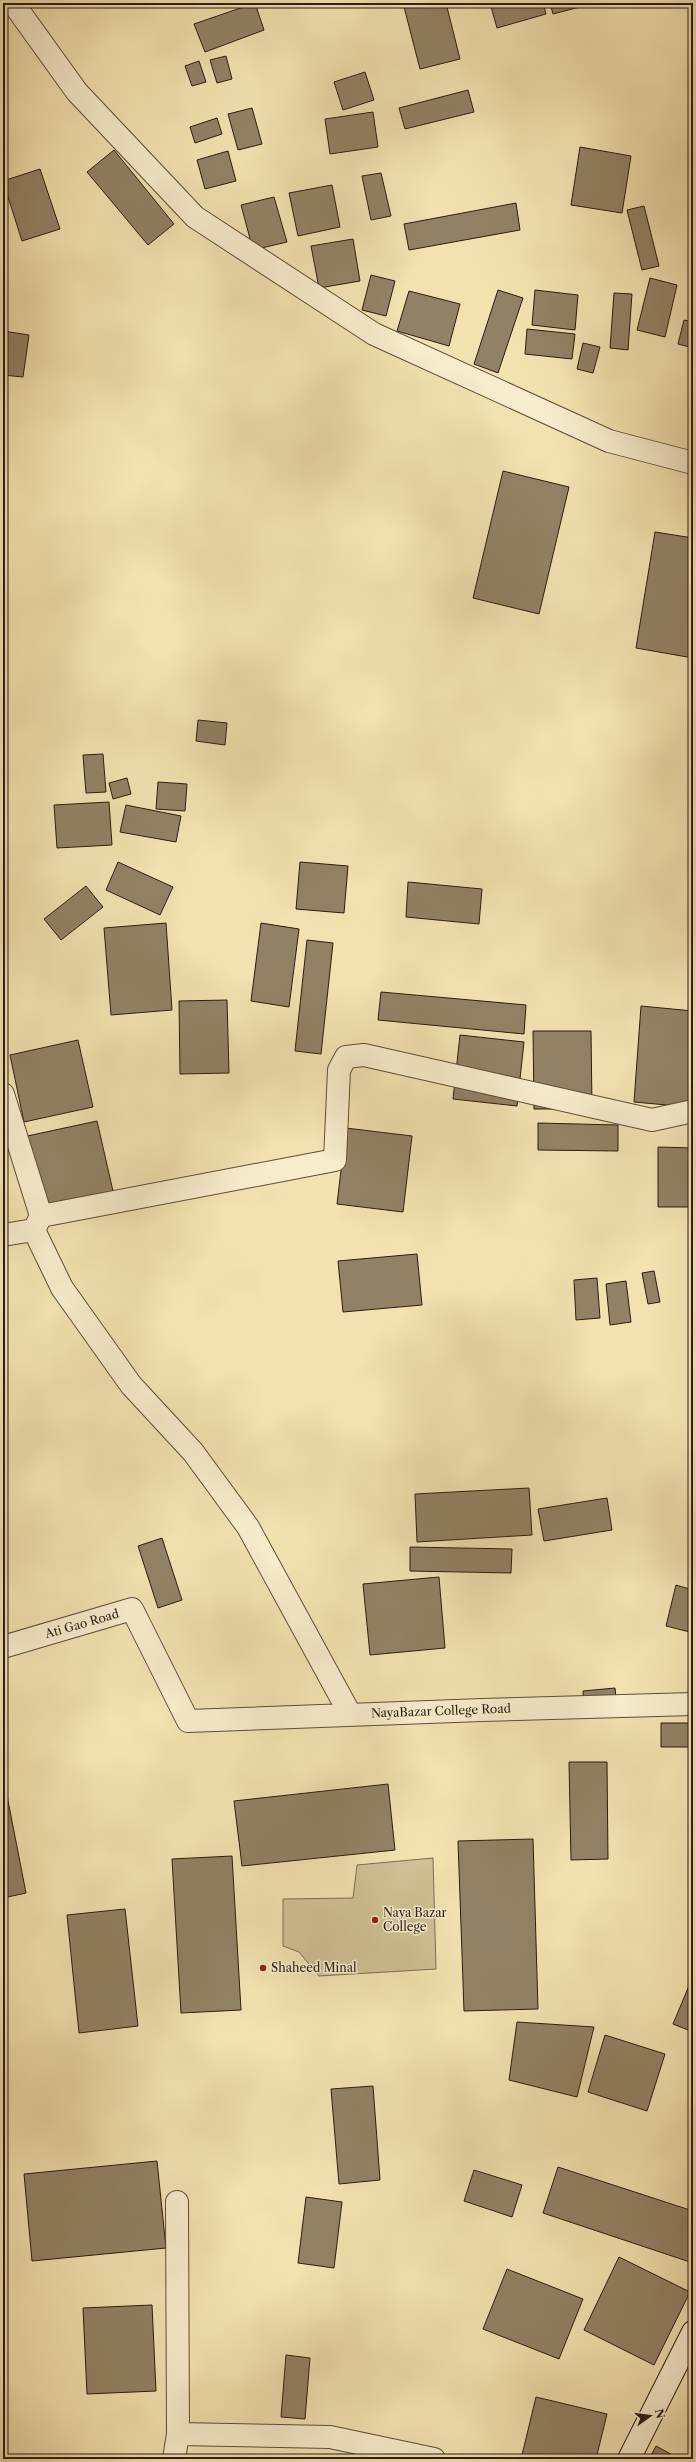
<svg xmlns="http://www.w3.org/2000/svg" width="696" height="2462" viewBox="0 0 696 2462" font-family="'Libre Caslon Text',serif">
	<rect width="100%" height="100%" fill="#f2e2b0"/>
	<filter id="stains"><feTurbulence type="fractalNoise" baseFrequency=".005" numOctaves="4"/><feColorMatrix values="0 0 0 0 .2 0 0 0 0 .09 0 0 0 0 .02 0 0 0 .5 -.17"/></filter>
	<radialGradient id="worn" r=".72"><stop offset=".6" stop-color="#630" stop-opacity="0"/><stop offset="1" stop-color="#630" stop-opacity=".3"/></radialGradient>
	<path fill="#d0c095" stroke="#7e6e54" d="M 433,1858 L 436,1969 L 319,1976 L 299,1952 L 283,1946 L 283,1899 L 353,1898 L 357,1865 Z"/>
	<path fill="#928265" stroke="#2b1b13" d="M 255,3 L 264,30 L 205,52 L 194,24 Z
		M 403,3 L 446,3 L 460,59 L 420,69 Z
		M 490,3 L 543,3 L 546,14 L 497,28 Z
		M 550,3 L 595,3 L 553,14 Z
		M 226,56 L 232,79 L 217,83 L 210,60 Z
		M 199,61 L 206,82 L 192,86 L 185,66 Z
		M 365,72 L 374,100 L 343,110 L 334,82 Z
		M 468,90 L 474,112 L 405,129 L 399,108 Z
		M 252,108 L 262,144 L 238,150 L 228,114 Z
		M 373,112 L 378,147 L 330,154 L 325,119 Z
		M 217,118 L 222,134 L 195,143 L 190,127 Z
		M 580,147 L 631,156 L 622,213 L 571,205 Z
		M 114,150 L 174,224 L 148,245 L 87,172 Z
		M 228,151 L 236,181 L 205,189 L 197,160 Z
		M 40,169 L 60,229 L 22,241 L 3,181 Z
		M 381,173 L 391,216 L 371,220 L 362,176 Z
		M 332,185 L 340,227 L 298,236 L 289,193 Z
		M 274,197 L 287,242 L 253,250 L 241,205 Z
		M 516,203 L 520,230 L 409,250 L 404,224 Z
		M 644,206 L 659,266 L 642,270 L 627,210 Z
		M 353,239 L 360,281 L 319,288 L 311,246 Z
		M 371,275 L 395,281 L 386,316 L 362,310 Z
		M 650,278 L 677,285 L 665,337 L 637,330 Z
		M 498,290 L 523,298 L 498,373 L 474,364 Z
		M 535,290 L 578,295 L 575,330 L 532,325 Z
		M 409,291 L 460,304 L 449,346 L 397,331 Z
		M 614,293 L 632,294 L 628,350 L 610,348 Z
		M 684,320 L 693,322 L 693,348 L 678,344 Z
		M 527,329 L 575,334 L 572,359 L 525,354 Z
		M 3,331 L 29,335 L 23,377 L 3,375 Z
		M 583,343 L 600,347 L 593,373 L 577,369 Z
		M 503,471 L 569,487 L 539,614 L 473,598 Z
		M 655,532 L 693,538 L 693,658 L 636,648 Z
		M 198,720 L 227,723 L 225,745 L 196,741 Z
		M 103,754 L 106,792 L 86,793 L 83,755 Z
		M 127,778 L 131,794 L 113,799 L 109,783 Z
		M 158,782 L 187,784 L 185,811 L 156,809 Z
		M 109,802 L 112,845 L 57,848 L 54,805 Z
		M 126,805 L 181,816 L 176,842 L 120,832 Z
		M 118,862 L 173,887 L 160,915 L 106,890 Z
		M 300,862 L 348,866 L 344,913 L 296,909 Z
		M 408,882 L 482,889 L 479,924 L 406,917 Z
		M 86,886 L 103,907 L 61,940 L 44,919 Z
		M 166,923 L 172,1010 L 111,1015 L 104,928 Z
		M 261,923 L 299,929 L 289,1007 L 251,1001 Z
		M 307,940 L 333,943 L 321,1054 L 295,1051 Z
		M 381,992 L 526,1005 L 524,1034 L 378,1020 Z
		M 227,1000 L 229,1073 L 180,1074 L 179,1001 Z
		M 641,1006 L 693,1011 L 693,1053 L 689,1107 L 634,1102 Z
		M 533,1031 L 591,1031 L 592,1109 L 534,1109 Z
		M 460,1035 L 524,1042 L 517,1106 L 453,1099 Z
		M 78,1040 L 93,1107 L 24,1122 L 10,1055 Z
		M 97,1121 L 113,1191 L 34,1208 L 18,1138 Z
		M 538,1123 L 618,1125 L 618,1151 L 538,1150 Z
		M 346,1128 L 412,1136 L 403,1212 L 337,1204 Z
		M 658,1147 L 693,1148 L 693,1207 L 658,1207 Z
		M 417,1254 L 422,1305 L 343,1312 L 338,1261 Z
		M 654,1271 L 660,1302 L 648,1304 L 642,1273 Z
		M 597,1278 L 600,1318 L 576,1320 L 574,1280 Z
		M 626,1281 L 631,1322 L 610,1325 L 606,1284 Z
		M 529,1488 L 532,1535 L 417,1542 L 415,1494 Z
		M 607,1498 L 612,1530 L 544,1541 L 538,1509 Z
		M 162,1538 L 182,1600 L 158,1608 L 138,1546 Z
		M 410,1547 L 512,1549 L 511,1573 L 410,1571 Z
		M 439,1577 L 445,1648 L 370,1655 L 363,1584 Z
		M 676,1585 L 693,1590 L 693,1620 L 690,1632 L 666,1626 Z
		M 615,1688 L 617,1708 L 584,1711 L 583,1691 Z
		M 661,1723 L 693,1723 L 693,1747 L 661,1747 Z
		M 569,1762 L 607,1762 L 608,1859 L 571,1860 Z
		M 3,1775 L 26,1893 L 3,1898 Z
		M 388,1784 L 395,1850 L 242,1866 L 234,1801 Z
		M 533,1839 L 538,2009 L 464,2011 L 458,1841 Z
		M 232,1856 L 241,2010 L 181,2013 L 172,1859 Z
		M 125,1909 L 138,2026 L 79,2033 L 67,1915 Z
		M 691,1981 L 693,1982 L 693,2032 L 673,2024 Z
		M 517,2022 L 594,2027 L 577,2097 L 509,2080 Z
		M 605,2035 L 665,2054 L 647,2111 L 588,2092 Z
		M 373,2086 L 380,2180 L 339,2184 L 331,2089 Z
		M 157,2161 L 166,2248 L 32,2261 L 24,2174 Z
		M 558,2167 L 693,2211 L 693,2263 L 543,2213 Z
		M 474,2170 L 522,2185 L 512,2217 L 464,2201 Z
		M 306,2197 L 342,2202 L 334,2268 L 298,2263 Z
		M 619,2257 L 690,2292 L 654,2365 L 584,2330 Z
		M 507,2269 L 583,2299 L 559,2359 L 483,2329 Z
		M 152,2305 L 156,2391 L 87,2394 L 83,2308 Z
		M 286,2355 L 310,2358 L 305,2419 L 281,2417 Z
		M 536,2397 L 607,2414 L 596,2459 L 537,2459 L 522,2455 Z
		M 656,2446 L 680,2459 L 649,2459 Z
		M 97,2456 L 142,2458 L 142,2459 L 97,2459 Z"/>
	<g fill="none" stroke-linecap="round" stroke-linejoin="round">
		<defs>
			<path id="street" d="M 13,3 L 77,92 L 195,217 L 374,334 L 609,441 L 693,463
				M 3,1094 L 41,1216 L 34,1230 L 62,1288 L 131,1385 L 193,1452 L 248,1527 L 350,1714
				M 41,1216 L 335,1160 L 339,1070 L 346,1057 L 364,1055 L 652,1120 L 693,1111
				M 3,1235 L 34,1230
				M 3,1647 L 132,1609 L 188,1721 L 482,1710 L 693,1704
				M 178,2434 L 330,2437 L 434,2459
				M 174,2459 L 178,2434 L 177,2202"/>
			<path id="secondary" d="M 629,2459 L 693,2332"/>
		</defs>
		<use href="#street" stroke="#5d4d3a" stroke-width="24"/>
		<use href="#secondary" stroke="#2b1b13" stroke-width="24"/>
		<use href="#street" stroke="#f7eccc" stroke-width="22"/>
		<use href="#secondary" stroke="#f7eccc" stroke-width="22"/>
	</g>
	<g fill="#8f2418" stroke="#f7eccc" stroke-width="1.5">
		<circle cx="375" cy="1920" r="4"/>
		<circle cx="263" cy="1968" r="4"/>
	</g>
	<g text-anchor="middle" stroke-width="3" stroke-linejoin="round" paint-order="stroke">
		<g font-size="12" fill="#2b1b13" stroke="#f7eccc">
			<text transform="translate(82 1624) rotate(-16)" y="4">Ati Gao Road</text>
			<text transform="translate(441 1711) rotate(-2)" y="4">NayaBazar College Road</text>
		</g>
		<g font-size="12" fill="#2b1b13" stroke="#f7eccc" text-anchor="start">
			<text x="383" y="1917">Naya Bazar<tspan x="383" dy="14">College</tspan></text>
			<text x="271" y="1972">Shaheed Minal</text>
		</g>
	</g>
	<rect width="696" height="2462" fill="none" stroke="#f2e2b0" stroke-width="16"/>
	<rect x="4" y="4" width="688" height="2454" fill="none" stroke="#2b1b13" stroke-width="2"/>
	<rect x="8" y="8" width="680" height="2446" fill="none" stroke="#2b1b13"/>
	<g transform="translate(650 2416) rotate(76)" stroke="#f7eccc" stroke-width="3" paint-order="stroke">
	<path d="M0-3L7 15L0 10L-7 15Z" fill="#2b1b13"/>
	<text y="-6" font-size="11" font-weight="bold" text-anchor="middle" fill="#2b1b13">N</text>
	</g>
	<rect width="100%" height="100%" filter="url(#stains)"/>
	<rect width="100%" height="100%" fill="url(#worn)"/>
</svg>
